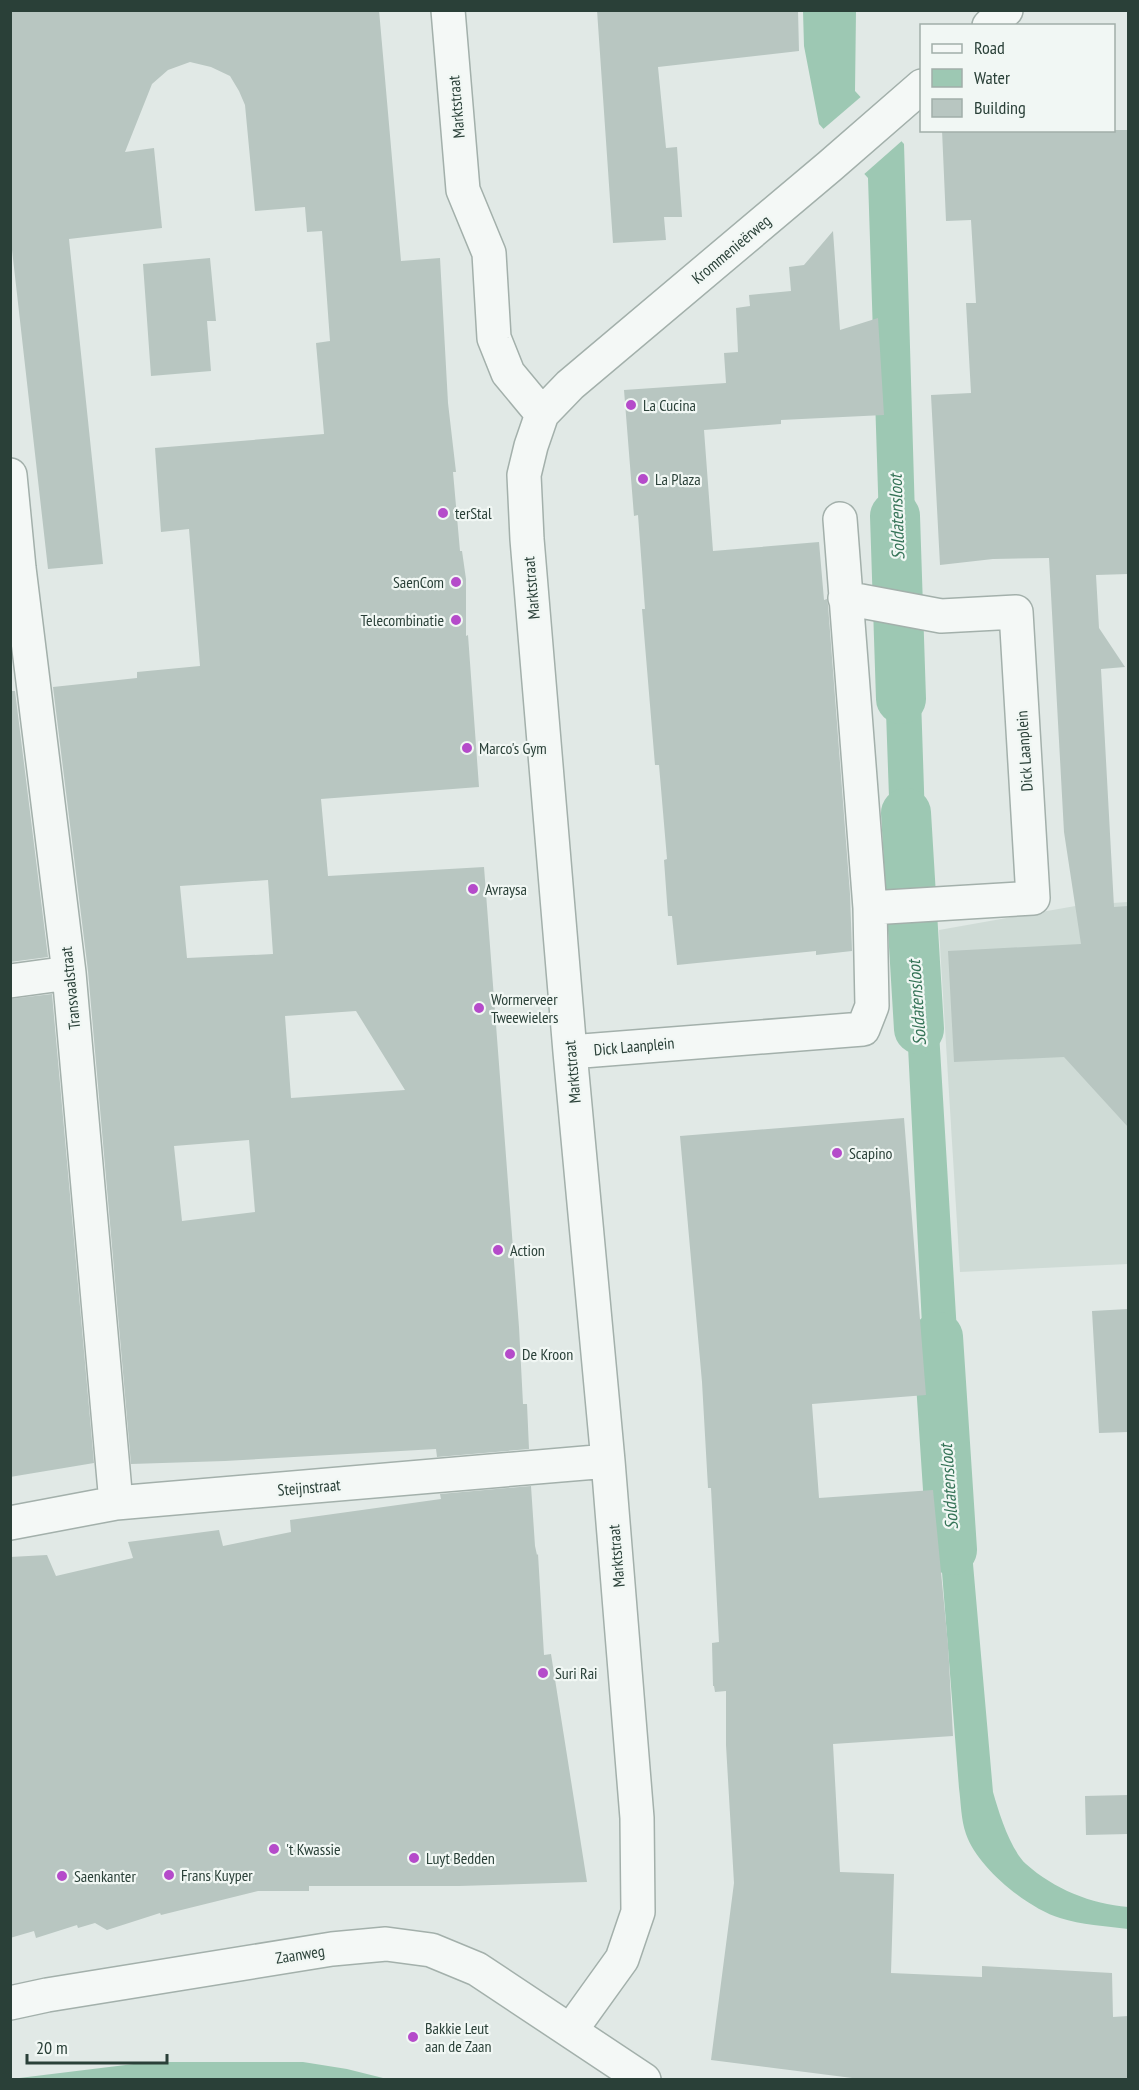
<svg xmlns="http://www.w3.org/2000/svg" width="1139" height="2090" viewBox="0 0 1139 2090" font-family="'PT Sans Narrow',sans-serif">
	<rect width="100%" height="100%" fill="#e1e9e6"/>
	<path fill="#cfdbd6" d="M 1128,902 L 1128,1264 L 960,1272 L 939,930 L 1081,905 Z"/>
	<path fill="#9dc8b3" d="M 803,11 L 856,11 L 855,91 L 904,144 L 917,584 L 881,585 L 868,178 L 819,124 L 804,46 Z
		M 883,627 L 919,637 L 927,881 L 892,882 Z
		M 934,948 L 961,1400 L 926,1405 L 904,967 Z
		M 935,1483 L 966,1484 L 993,1792 C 999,1813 1010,1849 1026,1864 C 1054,1889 1091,1904 1128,1907 L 1128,1929 C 1106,1926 1081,1925 1060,1918 C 1027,1908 977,1867 966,1834 C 961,1820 961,1803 959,1788 Z
		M 150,2062 L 303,2062 L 347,2069 L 387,2079 L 11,2079 Z"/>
	<path fill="#e1e9e6" d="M 863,95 L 904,139 L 862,176 L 821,131 Z"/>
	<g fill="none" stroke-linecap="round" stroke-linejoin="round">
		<path stroke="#9dc8b3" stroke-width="50" d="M 895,516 L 901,699
			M 906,813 L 919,1029
			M 938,1337 L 952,1550"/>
	</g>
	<path fill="#b8c6c1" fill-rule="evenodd" d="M 10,10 L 379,10 L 401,261 L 440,258 L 448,403 L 456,472 L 453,472 L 460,551 L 462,551 L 466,579 L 466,636 L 468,635 L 479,787 L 321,799 L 328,876 L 484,867 L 519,1327 L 523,1404 L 527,1404 L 529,1449 L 437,1457 L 436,1449 L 225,1461 L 131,1464 L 88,971 L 53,687 L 137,678 L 137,672 L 200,666 L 189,529 L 161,532 L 155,448 L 324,434 L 316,343 L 330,341 L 322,231 L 307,232 L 305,207 L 255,211 L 245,105 L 239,91 L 230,76 L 211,67 L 190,62 L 168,70 L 152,84 L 125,152 L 154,148 L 162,228 L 69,239 L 103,564 L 48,569 L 10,232 ZM 268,880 L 273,954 L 187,958 L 180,886 ZM 356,1011 L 405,1090 L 291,1098 L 285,1016 ZM 249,1140 L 255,1212 L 182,1221 L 174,1146 Z
		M 597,10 L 798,10 L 799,51 L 658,67 L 666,148 L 677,147 L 682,217 L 664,217 L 666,240 L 613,243 Z
		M 942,130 L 1128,130 L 1128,574 L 1096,575 L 1099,628 L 1125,667 L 1101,669 L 1114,907 L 1128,906 L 1128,1127 L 1064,1057 L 954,1062 L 948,951 L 1081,944 L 1064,832 L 1049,558 L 993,559 L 940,565 L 931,395 L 971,393 L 966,303 L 976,303 L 971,220 L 946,221 Z
		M 833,231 L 840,330 L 878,318 L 884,415 L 781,420 L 781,424 L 704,430 L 713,551 L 819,542 L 824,600 L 827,599 L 828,605 L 850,894 L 852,951 L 816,955 L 816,951 L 677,965 L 672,916 L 668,916 L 664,860 L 667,859 L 659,765 L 655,765 L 642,609 L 645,609 L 638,515 L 634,516 L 624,390 L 726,383 L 724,353 L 738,352 L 736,308 L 750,306 L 749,295 L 791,291 L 789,267 L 804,265 Z
		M 210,258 L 216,321 L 207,321 L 211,371 L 151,376 L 143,264 Z
		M 10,691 L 15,691 L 48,957 L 10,962 Z
		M 52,994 L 94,1463 L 10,1477 L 10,999 Z
		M 904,1118 L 926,1395 L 812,1404 L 819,1498 L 933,1490 L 948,1644 L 953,1736 L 833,1744 L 840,1872 L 894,1874 L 891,1973 L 982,1977 L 982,1966 L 1112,1973 L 1113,2017 L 1128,2016 L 1128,2079 L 860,2079 L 711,2060 L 734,1883 L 726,1745 L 726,1691 L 715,1692 L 714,1686 L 713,1686 L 712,1643 L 719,1642 L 711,1488 L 708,1488 L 702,1382 L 680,1136 Z
		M 1128,1309 L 1128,1432 L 1099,1433 L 1092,1311 Z
		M 531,1486 L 535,1546 L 537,1555 L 538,1554 L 544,1655 L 551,1654 L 587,1882 L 459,1886 L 309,1886 L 309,1891 L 258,1891 L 161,1915 L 160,1913 L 107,1930 L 95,1923 L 78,1928 L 77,1925 L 36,1938 L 34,1931 L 10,1938 L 10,1557 L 47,1555 L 56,1576 L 133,1558 L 128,1542 L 219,1530 L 223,1546 L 291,1532 L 290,1520 L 441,1499 L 440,1494 Z
		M 1128,1795 L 1128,1834 L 1086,1835 L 1085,1796 Z"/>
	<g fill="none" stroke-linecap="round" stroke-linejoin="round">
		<defs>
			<path id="minor" d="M 448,10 L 463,190 L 489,253 L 494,338 L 508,373 L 542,414
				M 989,26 L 1006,10
				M 10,475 L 19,568 L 69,973 L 116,1503
				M 845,598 L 941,616 L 1016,612 L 1033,898 L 870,908
				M 10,981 L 69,973
				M 570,1052 L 863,1029 L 872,1006 L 870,908 L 840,519
				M 10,1523 L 116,1503 L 608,1461
				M 10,2003 L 47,1995 L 332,1949 L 386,1944 L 431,1950 L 477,1969 L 644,2080
				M 571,2030 L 622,1959 L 638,1912 L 637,1818 L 608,1461 L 570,1052 L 527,539 L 524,475 L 531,446 L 542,414 L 570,385 L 830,166 L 922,86"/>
		</defs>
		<use href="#minor" stroke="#a3b0ab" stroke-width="36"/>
		<use href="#minor" stroke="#f4f8f6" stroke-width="33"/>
	</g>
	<g fill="#b54bca" stroke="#f1f7f4" stroke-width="2">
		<circle cx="631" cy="405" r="6"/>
		<circle cx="643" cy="479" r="6"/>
		<circle cx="443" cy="513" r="6"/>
		<circle cx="456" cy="582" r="6"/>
		<circle cx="456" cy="620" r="6"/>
		<circle cx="467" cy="748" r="6"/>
		<circle cx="473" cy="889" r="6"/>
		<circle cx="479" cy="1008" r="6"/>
		<circle cx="837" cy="1153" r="6"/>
		<circle cx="498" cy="1250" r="6"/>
		<circle cx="510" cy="1354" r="6"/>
		<circle cx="543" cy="1673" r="6"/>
		<circle cx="274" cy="1849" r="6"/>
		<circle cx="414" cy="1858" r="6"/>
		<circle cx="169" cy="1875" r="6"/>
		<circle cx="62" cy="1876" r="6"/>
		<circle cx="413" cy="2037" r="6"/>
	</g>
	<g text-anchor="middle" stroke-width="4.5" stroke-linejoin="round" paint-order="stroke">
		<g font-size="16" fill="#2a4038" stroke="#f1f7f4">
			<text transform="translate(456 107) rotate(-95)" y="6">Marktstraat</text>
			<text transform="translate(731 249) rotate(-40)" y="6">Krommenieërweg</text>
			<text transform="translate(531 588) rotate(-95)" y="6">Marktstraat</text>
			<text transform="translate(1024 751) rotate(-94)" y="6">Dick Laanplein</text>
			<text transform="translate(70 988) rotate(-96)" y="6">Transvaalstraat</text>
			<text transform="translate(634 1046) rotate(-5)" y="6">Dick Laanplein</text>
			<text transform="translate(572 1072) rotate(-95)" y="6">Marktstraat</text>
			<text transform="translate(309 1487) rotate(-5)" y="6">Steijnstraat</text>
			<text transform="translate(616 1556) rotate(-95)" y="6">Marktstraat</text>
			<text transform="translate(300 1954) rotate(-9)" y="6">Zaanweg</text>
		</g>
		<g font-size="16" fill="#2a4038" stroke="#f1f7f4" text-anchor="start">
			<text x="643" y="411">La Cucina</text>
			<text x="655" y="485">La Plaza</text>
			<text x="455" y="519">terStal</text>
			<text x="444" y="588" text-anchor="end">SaenCom</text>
			<text x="444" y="626" text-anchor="end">Telecombinatie</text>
			<text x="479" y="754">Marco's Gym</text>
			<text x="485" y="895">Avraysa</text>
			<text x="491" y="1005">Wormerveer<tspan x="491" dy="18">Tweewielers</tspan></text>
			<text x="849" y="1159">Scapino</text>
			<text x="510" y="1256">Action</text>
			<text x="522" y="1360">De Kroon</text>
			<text x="555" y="1679">Suri Rai</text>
			<text x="286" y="1855">'t Kwassie</text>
			<text x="426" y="1864">Luyt Bedden</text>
			<text x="181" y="1881">Frans Kuyper</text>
			<text x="74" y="1882">Saenkanter</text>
			<text x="425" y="2034">Bakkie Leut<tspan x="425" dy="18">aan de Zaan</tspan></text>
		</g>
		<g font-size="18" font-style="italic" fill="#357357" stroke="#f1f7f4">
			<text transform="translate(897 517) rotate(-92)" y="6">Soldatensloot</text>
			<text transform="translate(917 1003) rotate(-94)" y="6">Soldatensloot</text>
			<text transform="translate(949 1487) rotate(-94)" y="6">Soldatensloot</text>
		</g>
	</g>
	<rect width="1139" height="2090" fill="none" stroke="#2a4038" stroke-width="24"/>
	<rect x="920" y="24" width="195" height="108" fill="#f1f7f4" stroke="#a1aea9" stroke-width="1.5"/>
	<rect x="932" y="44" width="30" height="9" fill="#f4f8f6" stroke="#a1aea9" stroke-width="1.5"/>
	<text x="974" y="54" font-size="18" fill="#2a4038">Road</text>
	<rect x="932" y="69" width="30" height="18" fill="#9dc8b3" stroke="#a1aea9" stroke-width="1.5"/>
	<text x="974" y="84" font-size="18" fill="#2a4038">Water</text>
	<rect x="932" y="99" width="30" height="18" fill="#b8c6c1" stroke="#a1aea9" stroke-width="1.5"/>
	<text x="974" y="114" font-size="18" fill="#2a4038">Building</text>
	<path d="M27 2054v9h140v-9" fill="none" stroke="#2a4038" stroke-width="3"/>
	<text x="36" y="2054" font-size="18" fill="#2a4038" stroke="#f1f7f4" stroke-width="4.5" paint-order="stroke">20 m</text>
</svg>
